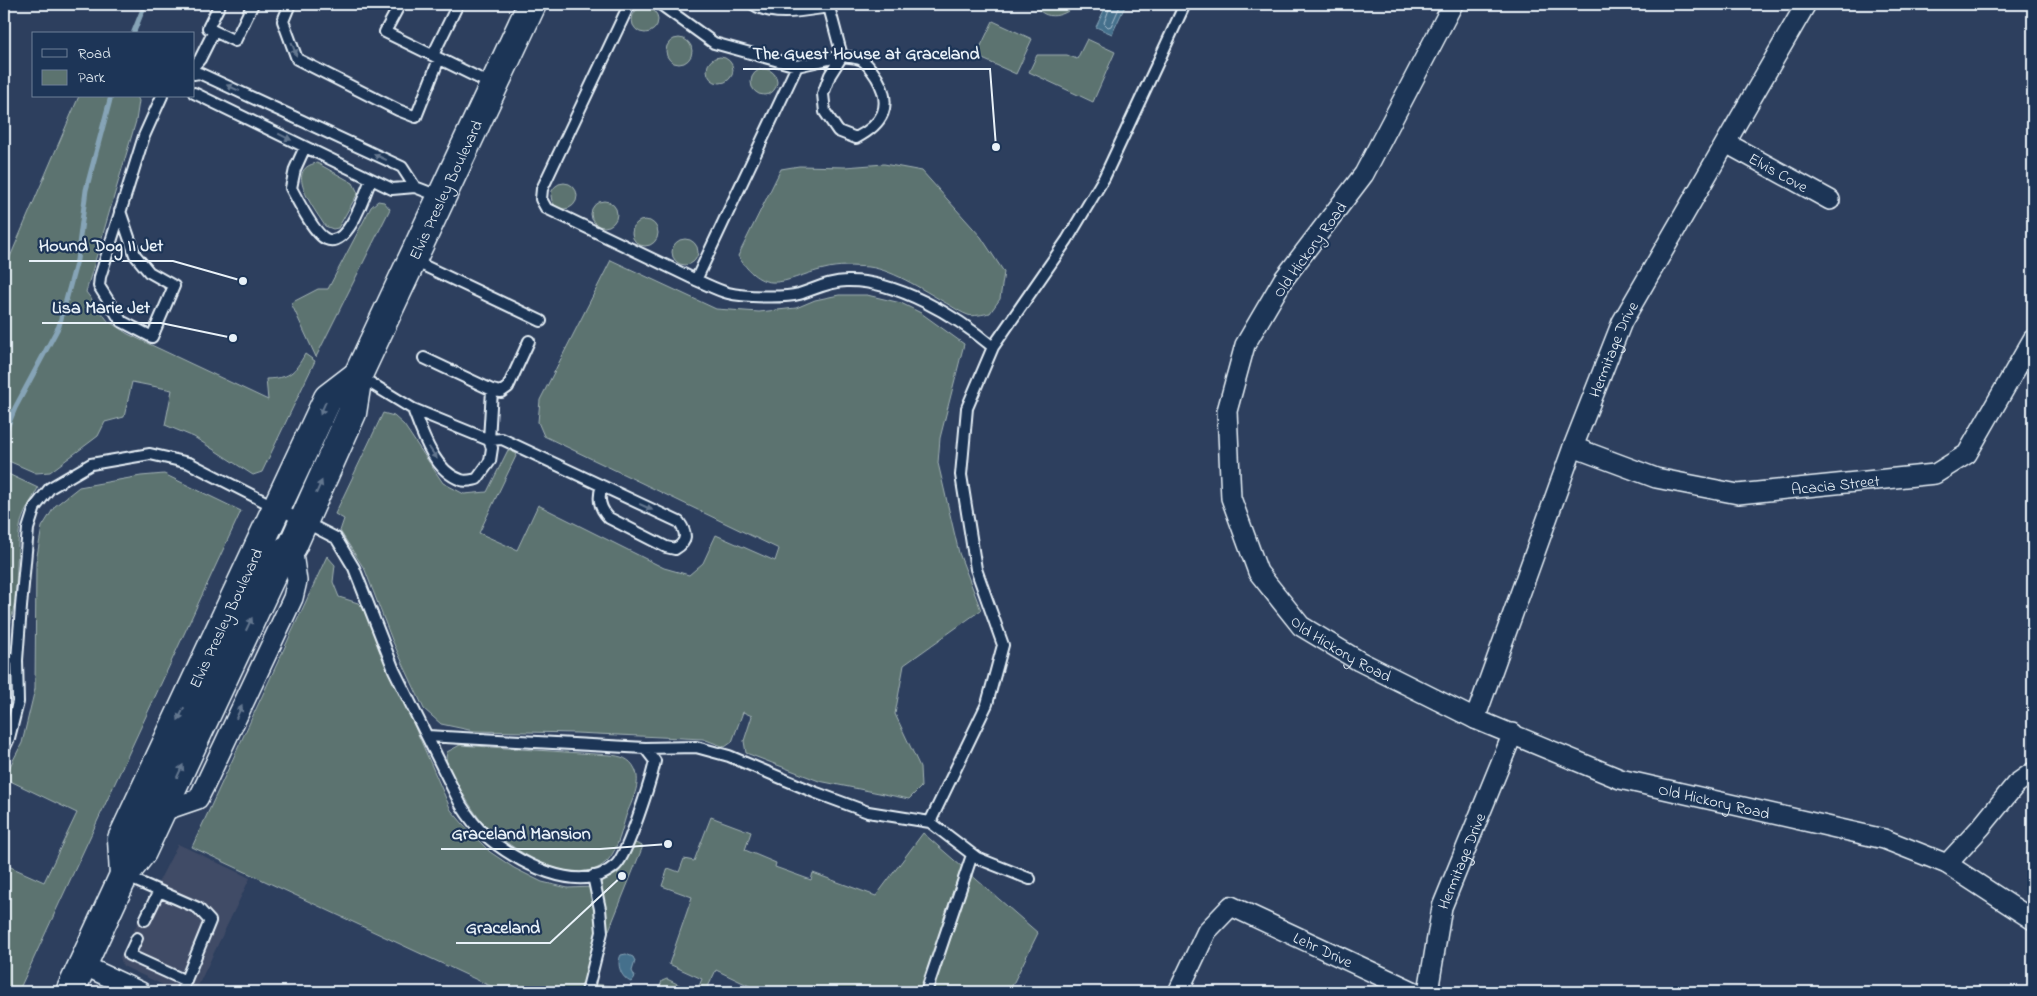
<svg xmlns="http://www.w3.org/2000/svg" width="2037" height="996" viewBox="0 0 2037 996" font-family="'Indie Flower',sans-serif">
	<rect width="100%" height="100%" fill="#2d3f5e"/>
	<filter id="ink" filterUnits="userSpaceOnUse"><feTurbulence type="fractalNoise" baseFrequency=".02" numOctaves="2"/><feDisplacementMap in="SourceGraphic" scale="10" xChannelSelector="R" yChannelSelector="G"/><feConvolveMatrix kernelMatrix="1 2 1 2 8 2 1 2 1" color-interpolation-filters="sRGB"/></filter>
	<g filter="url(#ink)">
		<path fill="#404b66" d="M 178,844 L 250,878 L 195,992 L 178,992 L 123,966 L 120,957 Z"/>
		<path fill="#5c736f" stroke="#a2b2b4" d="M 1034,4 L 1078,4 C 1064,16 1046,23 1034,4 Z
			M632 20a13 13 0 1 1 26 0a13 13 0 1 1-26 0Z
			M 993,21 L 1032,39 L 1016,74 L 976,56 Z
			M666 51a13 13 0 1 1 26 0a13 13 0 1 1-26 0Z
			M 1087,39 L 1115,52 L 1093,102 L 1029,72 L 1037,55 L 1067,55 L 1077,59 Z
			M707 70a13 13 0 1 1 26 0a13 13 0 1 1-26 0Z
			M751 82a13 13 0 1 1 26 0a13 13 0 1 1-26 0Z
			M 79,96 L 137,96 L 139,101 L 136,121 L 86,292 L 108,321 L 128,334 L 268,400 L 266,379 C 289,378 294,374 305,354 L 315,361 L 262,472 L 253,475 L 194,437 L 165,425 L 172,390 L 132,382 L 124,417 L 105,422 L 98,436 L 50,472 L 36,473 L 4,459 L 4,271 Z
			M 317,163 L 353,183 L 358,193 L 338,228 L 333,229 L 325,226 C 316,211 282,169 317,163 Z
			M 884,164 L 922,171 L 981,237 L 1004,272 L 1000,299 L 990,313 C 984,314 973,317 968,315 C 962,313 956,309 951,306 C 928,293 894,270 869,267 C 853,266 839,265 824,269 C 785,278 766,299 738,256 L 781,169 L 799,166 L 845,167 Z
			M551 196a13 13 0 1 1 26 0a13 13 0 1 1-26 0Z
			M591 214a13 13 0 1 1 26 0a13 13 0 1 1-26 0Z
			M 378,201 L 384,202 L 390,209 L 316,357 L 291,303 L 318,289 L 328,289 L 371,207 Z
			M632 233a13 13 0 1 1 26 0a13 13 0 1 1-26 0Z
			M672 252a13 13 0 1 1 26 0a13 13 0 1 1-26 0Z
			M 611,260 L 716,309 L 759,312 L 796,308 L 815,300 L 839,295 L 867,295 L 901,303 L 921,313 L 964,344 L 940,438 L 938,463 L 959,553 L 981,610 L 904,665 L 895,714 L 920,767 L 921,787 L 909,799 L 819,781 L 746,753 L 744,741 L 752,716 L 743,712 L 732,742 L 725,747 L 703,739 L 576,733 L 474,731 L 441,724 L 424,709 L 392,640 L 365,570 L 340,531 L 344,519 L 335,514 L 383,413 L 394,416 L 404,425 L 443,483 L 464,494 L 487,492 L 508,450 L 517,454 L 479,533 L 517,550 L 538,505 L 664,568 L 689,575 L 703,563 L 716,535 L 775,561 L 779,549 L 544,436 L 538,422 L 540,400 Z
			M 4,472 L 38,488 C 32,500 22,514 20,527 C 15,550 20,619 4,634 Z
			M 164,474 L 241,511 L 21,986 L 11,992 L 4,992 L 4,864 L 44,882 L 77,813 L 4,778 L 22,743 L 35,689 L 36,562 L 42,527 L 55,506 L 79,487 L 141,476 Z
			M 327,556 L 335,565 L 333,582 L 339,597 L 358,603 L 363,608 L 451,810 L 470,832 L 490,852 L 514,868 L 542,882 L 568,888 L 593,887 L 618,873 L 635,843 L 643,846 L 584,992 L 503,992 L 192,847 Z
			M 4,680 L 8,691 L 4,722 Z
			M 460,745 L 610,755 C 620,756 630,758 635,769 C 642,784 631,802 626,816 C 622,829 618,848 609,859 C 578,895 510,848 485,825 C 475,816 452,776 447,763 C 446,759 446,756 447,752 Z
			M 711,817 L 751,832 L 745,850 L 776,863 L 775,867 L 811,880 L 813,873 L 876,896 L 923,833 L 1038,933 L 1009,992 L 762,992 L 716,970 L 707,989 L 699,986 L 702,979 L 669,964 L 692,897 L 662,886 L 668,868 L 679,872 L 684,859 L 694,861 Z
			M 667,979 L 694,992 L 658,992 L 662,981 Z
			M 594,984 L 610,986 L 628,992 L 594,992 Z"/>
		<path fill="#45708c" stroke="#86a4b7" d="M 1107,4 L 1126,4 L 1112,34 L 1096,27 Z
			M 626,954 L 633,957 L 635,961 L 632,971 L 635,977 L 631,982 C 621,978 616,964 621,955 Z"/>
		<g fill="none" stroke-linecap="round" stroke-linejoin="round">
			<path stroke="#a7bdcd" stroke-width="1" d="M 1111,4 L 1104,23 L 1108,27 L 1111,26 L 1121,4"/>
			<path stroke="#86a4b7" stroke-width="5" d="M 133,34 L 145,4
				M 4,435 L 15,408 L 59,326 L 77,260 L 86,190 L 111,96"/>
			<defs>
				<path id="lane" d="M 290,4 L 283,21 L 297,59 L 398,110 L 416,117 L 439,59
					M 400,4 L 385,32 L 493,85
					M 632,4 L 629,5 L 542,189 L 541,199 L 546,208 L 696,280 L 797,66
					M 660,4 L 714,43 L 797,66 L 842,56 L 829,7 C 807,10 773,18 753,4
					M 214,31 L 235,41 L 253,4
					M 433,55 L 458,4
					M 842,56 C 848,57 857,57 862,60 C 868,64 873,72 877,78 C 893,106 883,124 856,138 L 838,131 L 825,112 L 823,94 L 830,75 Z
					M 194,66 L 200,59 L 214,31 L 208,28 L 220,4
					M 194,74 L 199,73 L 402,167 L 415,187
					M 194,93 L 392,189 L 415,187 L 441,197
					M 305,147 L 295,169 L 291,188 C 297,199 314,234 326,239 C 348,249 365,194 371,179
					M 120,211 L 135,255 L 149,272 L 174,286 L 152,337 L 121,321 L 99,286 L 100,277 L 144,136 L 162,96
					M 412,260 L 541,321
					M 696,280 C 706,284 717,290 728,293 C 743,297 785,298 799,294 C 815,289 830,281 847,281 C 897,280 956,316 993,347
					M 359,376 L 413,409 L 489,440 L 502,439 L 679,522 C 687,533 688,542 675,549 L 666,547 L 609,518 C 600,509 597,499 602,486
					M 492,390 L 501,392 L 508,387 L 529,341
					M 413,409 C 422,433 434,471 461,480 C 466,482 472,480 477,479 L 490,461 L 492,448 L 489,440 L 492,390 L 424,358
					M 4,657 L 17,660
					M 645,748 L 696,747 L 729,756 L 814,792 L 868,812 L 930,822 L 977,858 L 1030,879
					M 4,749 L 9,738 L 18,702 L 17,660 L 21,607 L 28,529 L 35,507 L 50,488 L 91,464 L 150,454 L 189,463 L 336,538 L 354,568 L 394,670 L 461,805 C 468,816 475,826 485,835 C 514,861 580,898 616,865 C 628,853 651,780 655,761 L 645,748 L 427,736
					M 930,822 L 987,704 L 1003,645 L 976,569 L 961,475 L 967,408 L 993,347 L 1067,240 L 1104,178 L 1185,4
					M 125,876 L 198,908 L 210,921 L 181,992
					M 145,920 L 159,891
					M 137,938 L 129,955 L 186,981
					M 587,992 L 602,932 L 600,909 L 593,876
					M 926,992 L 972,855"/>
				<g id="street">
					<path id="s1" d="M 1453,4 L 1364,174 L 1283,280 L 1245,345 L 1227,411 L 1231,498 L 1258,572 L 1301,626 L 1359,661 L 1475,719 L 1620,779 L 1884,839 L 1947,864 L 2033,920"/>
					<path id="s2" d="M 1726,143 L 1830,200"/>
					<path id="s3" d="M 1573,447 L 1656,478 L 1738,494 L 1935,474 L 1967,454 L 2033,339"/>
					<path id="s4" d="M 1475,719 L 1573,447 L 1622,322 L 1806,4"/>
					<path d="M 160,812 L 198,799 L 205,785 L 293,598 L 297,581 L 292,547"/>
					<path d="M 1947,864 L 1981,827 L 2016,784 L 2033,772"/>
					<path d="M 83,965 L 141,992"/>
					<path id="s5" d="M 1178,992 L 1207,931 L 1231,906 L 1415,992"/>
					<path id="s6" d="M 1428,992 L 1442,907 L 1513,733"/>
				</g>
				<g id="primary">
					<path id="s7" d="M 124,875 L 122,839 L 328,398 L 358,375"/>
					<path id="s8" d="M 70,992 L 124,875 L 142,852 L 282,553 L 292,547 L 352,413 L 358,375 L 532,4"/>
				</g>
			</defs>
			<use href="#lane" stroke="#e8f1f8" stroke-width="14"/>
			<use href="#street" stroke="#e8f1f8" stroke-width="22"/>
			<use href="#primary" stroke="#e8f1f8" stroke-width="31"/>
			<use href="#lane" stroke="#1d3557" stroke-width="10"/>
			<use href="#street" stroke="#1d3557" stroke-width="19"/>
			<use href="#primary" stroke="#1d3557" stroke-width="28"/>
		</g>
		<defs><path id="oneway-solid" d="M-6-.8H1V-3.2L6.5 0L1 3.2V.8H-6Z" transform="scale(1.25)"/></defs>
		<g fill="#64778f">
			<use href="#oneway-solid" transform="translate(294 49) rotate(70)"/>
			<use href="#oneway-solid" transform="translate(233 88) rotate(-155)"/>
			<use href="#oneway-solid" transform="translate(285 137) rotate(26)"/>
			<use href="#oneway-solid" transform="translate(380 157) rotate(-155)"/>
			<use href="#oneway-solid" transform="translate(323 408) rotate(114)"/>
			<use href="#oneway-solid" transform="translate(433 453) rotate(55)"/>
			<use href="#oneway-solid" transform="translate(319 487) rotate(-66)"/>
			<use href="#oneway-solid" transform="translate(646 507) rotate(25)"/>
			<use href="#oneway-solid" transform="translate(249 624) rotate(-65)"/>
			<use href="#oneway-solid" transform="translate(239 712) rotate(-65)"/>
			<use href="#oneway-solid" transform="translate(181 714) rotate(115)"/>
			<use href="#oneway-solid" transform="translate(180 771) rotate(-65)"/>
		</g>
	</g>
	<g text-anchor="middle" stroke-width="4.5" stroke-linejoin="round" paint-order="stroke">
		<g font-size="16" fill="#e8f1f8" stroke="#1d3557">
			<text dy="6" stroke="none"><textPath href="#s2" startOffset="60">Elvis Cove</textPath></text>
			<text dy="6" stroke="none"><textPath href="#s8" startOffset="890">Elvis Presley Boulevard</textPath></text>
			<text transform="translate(1309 249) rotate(-54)" y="6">Old Hickory Road</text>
			<text dy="6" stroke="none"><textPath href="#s4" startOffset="395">Hermitage Drive</textPath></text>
			<text dy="6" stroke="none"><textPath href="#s3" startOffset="270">Acacia Street</textPath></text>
			<text dy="6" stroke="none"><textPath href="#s7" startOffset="280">Elvis Presley Boulevard</textPath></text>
			<text dy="6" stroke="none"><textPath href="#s1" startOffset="750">Old Hickory Road</textPath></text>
			<text dy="6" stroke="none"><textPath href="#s1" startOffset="1155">Old Hickory Road</textPath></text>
			<text dy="6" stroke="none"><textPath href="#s6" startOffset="136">Hermitage Drive</textPath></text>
			<text dy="6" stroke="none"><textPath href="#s5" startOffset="204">Lehr Drive</textPath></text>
		</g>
	</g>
	<path fill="none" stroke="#e8f1f8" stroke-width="2" d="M996 147L990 69H743M243 281L173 261H29M233 338L161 323H42M668 844L600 849H441M622 876L550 943H456"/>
	<g fill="#e8f1f8" stroke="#1d3557" stroke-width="2">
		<circle cx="996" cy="147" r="5"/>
		<circle cx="243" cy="281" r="5"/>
		<circle cx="233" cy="338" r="5"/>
		<circle cx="668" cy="844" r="5"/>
		<circle cx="622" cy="876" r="5"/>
	</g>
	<g font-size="18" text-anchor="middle" font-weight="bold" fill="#e8f1f8" stroke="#1d3557" stroke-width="4.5" stroke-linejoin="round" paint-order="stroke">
		<text x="866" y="59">The Guest House at Graceland</text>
		<text x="101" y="251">Hound Dog II Jet</text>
		<text x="101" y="313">Lisa Marie Jet</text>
		<text x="521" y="839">Graceland Mansion</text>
		<text x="503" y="933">Graceland</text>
	</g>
	<rect width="2037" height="996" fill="none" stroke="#1d3557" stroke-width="20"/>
	<rect x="10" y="10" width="2017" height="976" fill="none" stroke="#e8f1f8" stroke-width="2" filter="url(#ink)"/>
	<rect x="32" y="32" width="162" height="65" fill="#1d3557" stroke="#6e8097"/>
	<rect x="42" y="49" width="25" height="8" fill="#1d3557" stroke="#6e8097"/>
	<text x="78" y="58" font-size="15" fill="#e8f1f8">Road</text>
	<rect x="42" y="70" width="25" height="15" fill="#5c736f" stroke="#6e8097"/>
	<text x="78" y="82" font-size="15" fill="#e8f1f8">Park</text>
</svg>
